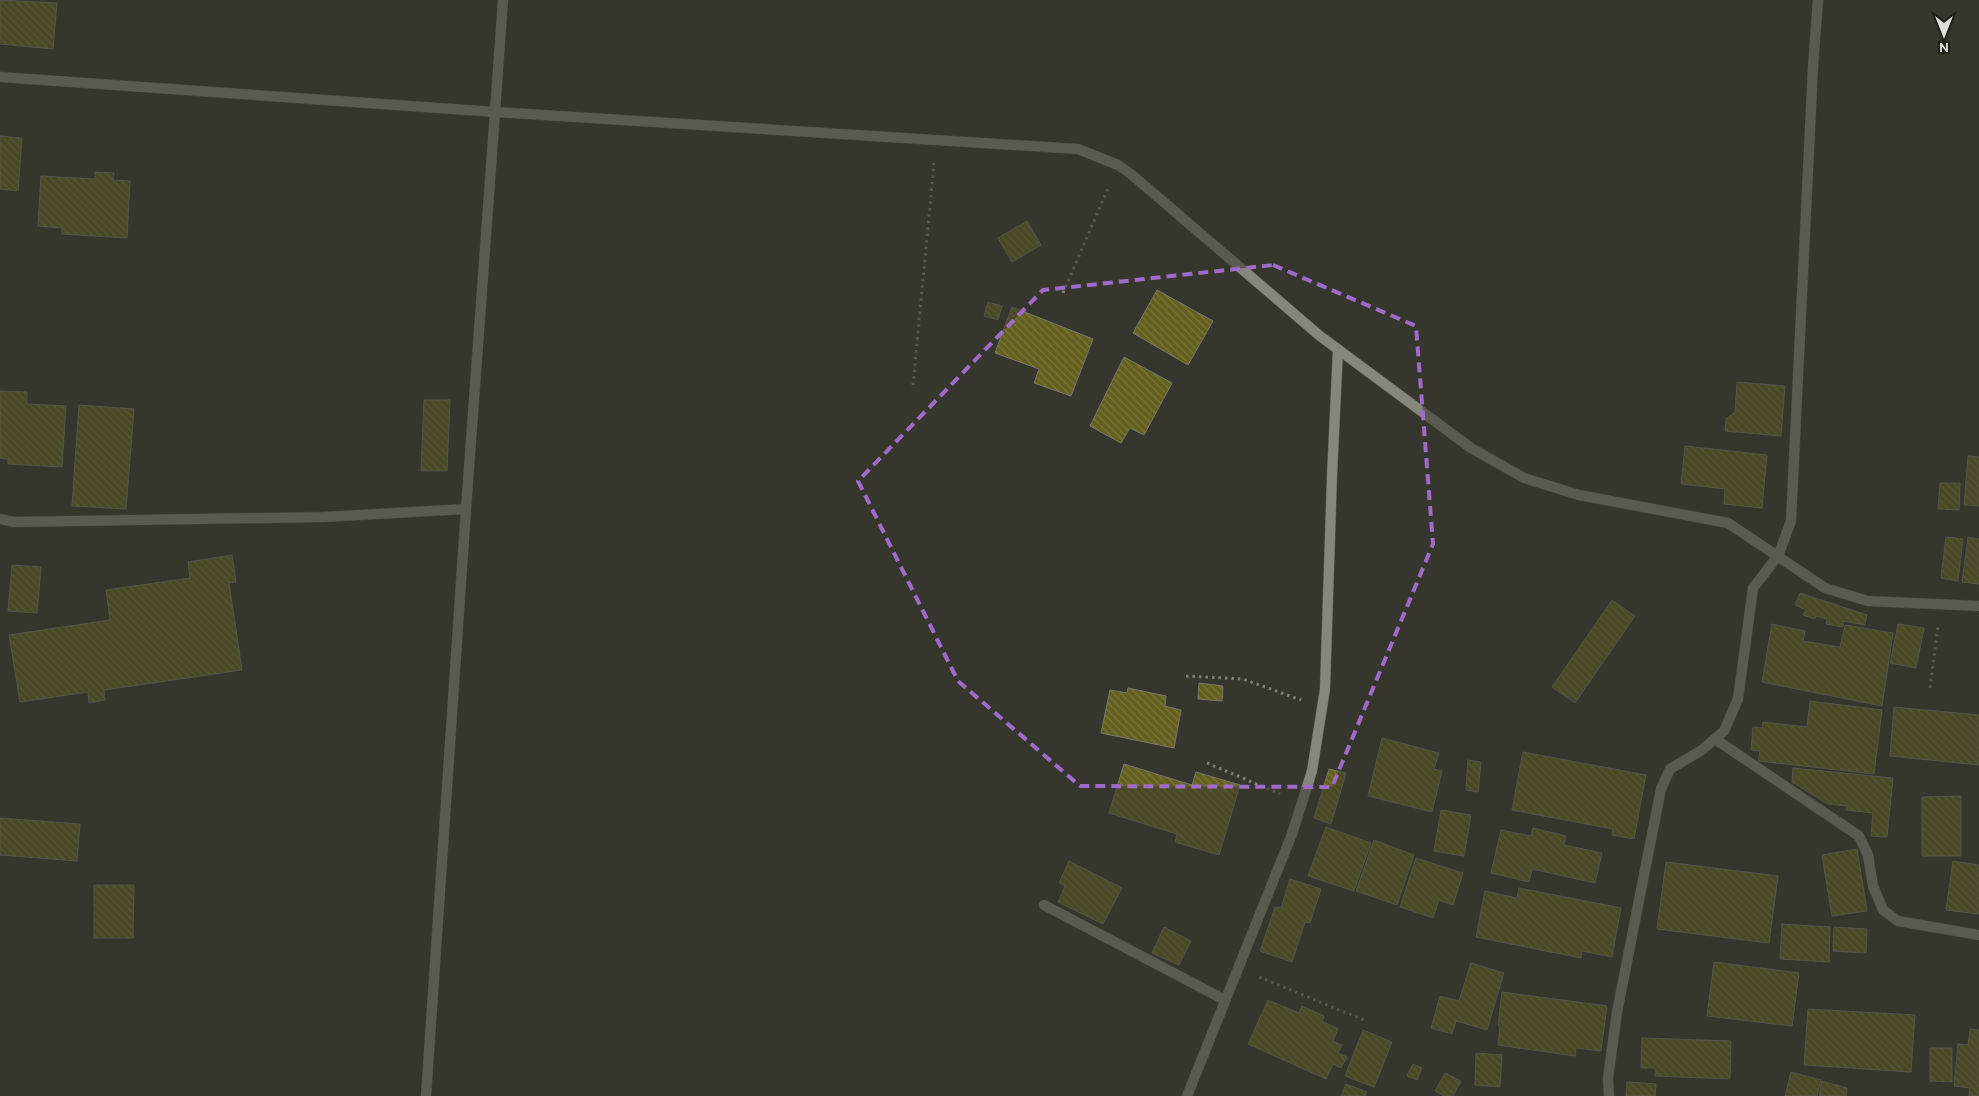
<svg xmlns="http://www.w3.org/2000/svg" width="1979" height="1096" viewBox="0 0 1979 1096" font-family="Overpass,sans-serif">
	<defs>
		<pattern id="building-back-hatch" width="6" height="6" patternUnits="userSpaceOnUse" patternTransform="scale(1.25)"><rect width="6" height="6" fill="#63601e"/><path d="M-1 5l2 2M0 0l6 6M5-1l2 2" fill="none" stroke="#79763e"/></pattern>
	</defs>
	<rect width="100%" height="100%" fill="#36362e"/>
	<path fill="url(#building-back-hatch)" stroke="#77776d" d="M 0,0 L 57,3 L 53,49 L 0,44 Z
		M 0,136 L 22,138 L 18,191 L 0,189 Z
		M 95,172 L 114,173 L 113,180 L 130,181 L 127,238 L 62,234 L 62,228 L 38,226 L 41,176 L 95,179 Z
		M 1027,221 L 1041,245 L 1012,262 L 998,238 Z
		M 1157,290 L 1213,321 L 1188,365 L 1133,333 Z
		M 988,302 L 1002,306 L 998,320 L 984,316 Z
		M 1012,307 L 1093,339 L 1071,396 L 1034,383 L 1039,369 L 995,353 Z
		M 1124,357 L 1172,383 L 1144,435 L 1130,428 L 1121,443 L 1090,426 Z
		M 1737,382 L 1785,386 L 1781,436 L 1725,431 L 1726,419 L 1735,412 Z
		M 0,391 L 27,392 L 27,404 L 66,406 L 62,467 L 8,464 L 8,459 L 0,458 Z
		M 424,400 L 450,400 L 447,471 L 421,471 Z
		M 79,405 L 134,409 L 126,509 L 72,506 Z
		M 1685,446 L 1767,455 L 1762,508 L 1724,504 L 1725,489 L 1681,484 Z
		M 1968,456 L 1979,457 L 1979,506 L 1964,505 Z
		M 1940,483 L 1960,483 L 1959,510 L 1938,509 Z
		M 1946,537 L 1963,539 L 1958,581 L 1941,578 Z
		M 1968,537 L 1979,539 L 1979,584 L 1962,582 Z
		M 232,555 L 236,582 L 229,583 L 242,670 L 104,690 L 105,700 L 89,703 L 88,692 L 20,702 L 9,635 L 110,620 L 106,590 L 190,578 L 188,562 Z
		M 12,565 L 41,567 L 37,613 L 8,611 Z
		M 1800,593 L 1867,615 L 1865,625 L 1843,621 L 1843,627 L 1826,624 L 1827,619 L 1816,616 L 1815,619 L 1803,615 L 1806,610 L 1795,605 Z
		M 1612,600 L 1635,616 L 1575,703 L 1552,687 Z
		M 1772,624 L 1805,631 L 1803,641 L 1840,647 L 1845,625 L 1893,633 L 1882,706 L 1762,682 Z
		M 1898,624 L 1924,628 L 1916,668 L 1890,663 Z
		M 1199,683 L 1223,686 L 1222,701 L 1198,699 Z
		M 1128,688 L 1166,696 L 1165,706 L 1181,710 L 1174,748 L 1101,733 L 1110,690 L 1127,693 Z
		M 1810,701 L 1882,710 L 1874,774 L 1758,761 L 1760,751 L 1751,750 L 1753,727 L 1762,728 L 1763,722 L 1807,727 Z
		M 1894,707 L 1979,715 L 1979,765 L 1890,756 Z
		M 1382,738 L 1439,753 L 1434,769 L 1442,771 L 1432,812 L 1368,796 Z
		M 1523,752 L 1646,775 L 1634,839 L 1612,835 L 1613,829 L 1512,810 Z
		M 1468,760 L 1481,762 L 1478,792 L 1466,790 Z
		M 1124,764 L 1192,785 L 1196,772 L 1240,785 L 1219,855 L 1175,842 L 1177,834 L 1109,813 Z
		M 1793,768 L 1893,778 L 1887,837 L 1871,836 L 1873,813 L 1846,810 L 1847,806 L 1828,804 L 1792,782 Z
		M 1329,769 L 1346,773 L 1331,824 L 1314,818 Z
		M 1961,796 L 1961,856 L 1922,856 L 1922,797 Z
		M 1441,810 L 1471,815 L 1464,856 L 1434,851 Z
		M 0,818 L 80,824 L 77,861 L 0,855 Z
		M 1326,827 L 1371,843 L 1354,891 L 1308,876 Z
		M 1533,828 L 1566,836 L 1564,845 L 1602,853 L 1595,883 L 1532,869 L 1529,882 L 1491,873 L 1501,830 L 1531,836 Z
		M 1374,840 L 1414,855 L 1397,905 L 1356,891 Z
		M 1857,849 L 1867,911 L 1832,916 L 1822,855 Z
		M 1416,858 L 1463,873 L 1453,905 L 1439,900 L 1433,918 L 1400,907 Z
		M 1069,861 L 1122,888 L 1103,924 L 1058,902 L 1065,886 L 1059,883 Z
		M 1953,861 L 1979,865 L 1979,914 L 1946,910 Z
		M 1666,862 L 1778,876 L 1769,943 L 1657,929 Z
		M 1290,879 L 1321,889 L 1310,923 L 1305,922 L 1292,962 L 1260,951 L 1275,907 L 1281,908 Z
		M 94,885 L 134,885 L 133,938 L 94,938 Z
		M 1519,888 L 1621,908 L 1612,957 L 1582,951 L 1581,958 L 1476,937 L 1485,891 L 1517,898 Z
		M 1782,924 L 1830,927 L 1829,962 L 1780,959 Z
		M 1164,927 L 1191,941 L 1179,965 L 1152,953 Z
		M 1834,927 L 1867,929 L 1866,953 L 1833,951 Z
		M 1714,962 L 1799,973 L 1792,1026 L 1707,1016 Z
		M 1471,963 L 1504,973 L 1487,1030 L 1456,1021 L 1452,1034 L 1431,1028 L 1440,996 L 1459,1001 Z
		M 1502,992 L 1607,1006 L 1601,1051 L 1576,1048 L 1575,1056 L 1498,1045 L 1500,1026 L 1498,1025 Z
		M 1268,1000 L 1299,1013 L 1302,1006 L 1324,1016 L 1322,1021 L 1338,1029 L 1333,1041 L 1342,1045 L 1338,1053 L 1347,1057 L 1341,1068 L 1333,1064 L 1326,1079 L 1248,1044 Z
		M 1808,1009 L 1915,1015 L 1911,1072 L 1804,1065 Z
		M 1970,1029 L 1979,1030 L 1979,1096 L 1969,1096 L 1970,1088 L 1954,1086 L 1958,1044 L 1968,1045 Z
		M 1363,1030 L 1392,1042 L 1374,1087 L 1345,1076 Z
		M 1642,1038 L 1731,1041 L 1730,1079 L 1655,1076 L 1655,1068 L 1641,1068 Z
		M 1930,1048 L 1952,1048 L 1952,1082 L 1930,1081 Z
		M 1476,1053 L 1502,1055 L 1500,1087 L 1475,1085 Z
		M 1413,1064 L 1422,1068 L 1417,1080 L 1407,1076 Z
		M 1791,1072 L 1821,1080 L 1817,1096 L 1785,1096 Z
		M 1445,1073 L 1461,1081 L 1453,1096 L 1444,1096 L 1435,1091 Z
		M 1822,1081 L 1847,1088 L 1846,1096 L 1819,1096 Z
		M 1627,1082 L 1656,1084 L 1655,1096 L 1626,1096 Z
		M 1346,1084 L 1367,1092 L 1365,1096 L 1341,1096 Z"/>
	<g fill="none" stroke-linecap="round" stroke-linejoin="round">
		<defs>
			<path id="service" d="M 495,112 L 503,0
				M 1778,556 L 1791,521 L 1813,67 L 1818,0
				M 1044,905 L 1225,1000"/>
			<path id="minor" d="M 0,77 L 495,112 L 1078,149 L 1118,165 L 1131,174 L 1320,336 L 1471,448 L 1524,478 L 1579,495 L 1728,523 L 1825,588 L 1868,601 L 1979,606
				M 0,519 L 14,522 L 324,517 L 466,509
				M 1715,739 L 1859,836 L 1868,855 L 1873,886 L 1883,910 L 1898,921 L 1979,935
				M 426,1096 L 466,509 L 495,112
				M 1187,1096 L 1292,834 L 1312,771 L 1325,689 L 1332,476 L 1338,349
				M 1609,1096 L 1608,1078 L 1617,1012 L 1661,789 L 1670,769 L 1702,750 L 1724,731 L 1738,699 L 1753,588 L 1778,556"/>
		</defs>
		<use href="#service" stroke="#54544d" stroke-width="11"/>
		<use href="#minor" stroke="#54544d" stroke-width="11"/>
		<path stroke="#808079" stroke-width="3" stroke-dasharray="2.5 4" stroke-linecap="butt" d="M 1063,293 L 1109,186
			M 913,385 L 934,163
			M 1186,676 L 1243,679 L 1301,700
			M 1930,688 L 1938,626
			M 1207,763 L 1280,794
			M 1259,977 L 1364,1020"/>
		<use href="#service" stroke="#87867d" stroke-width="10"/>
		<use href="#minor" stroke="#87867d" stroke-width="10"/>
	</g>
	<path d="M0 0H1979V1096H0ZM 1273,265 L 1416,326 L 1433,544 L 1332,787 L 1080,786 L 958,681 L 858,481 L 1043,290 Z" fill="#36362e" fill-opacity=".55" fill-rule="evenodd"/>
	<path fill="none" stroke="#9e6bc9" stroke-width="4" stroke-dasharray="10 6" stroke-linejoin="round" d="M 1273,265 L 1416,326 L 1433,544 L 1332,787 L 1080,786 L 958,681 L 858,481 L 1043,290 Z"/>
	<g transform="translate(1944 35) rotate(180)" stroke="#1e1d1a" stroke-width="4" paint-order="stroke">
	<path d="M0-4L9 19L0 12L-9 19Z" fill="#e0e0db"/>
	<text y="-8" font-size="14" font-weight="bold" text-anchor="middle" fill="#e0e0db">N</text>
	</g>
</svg>
